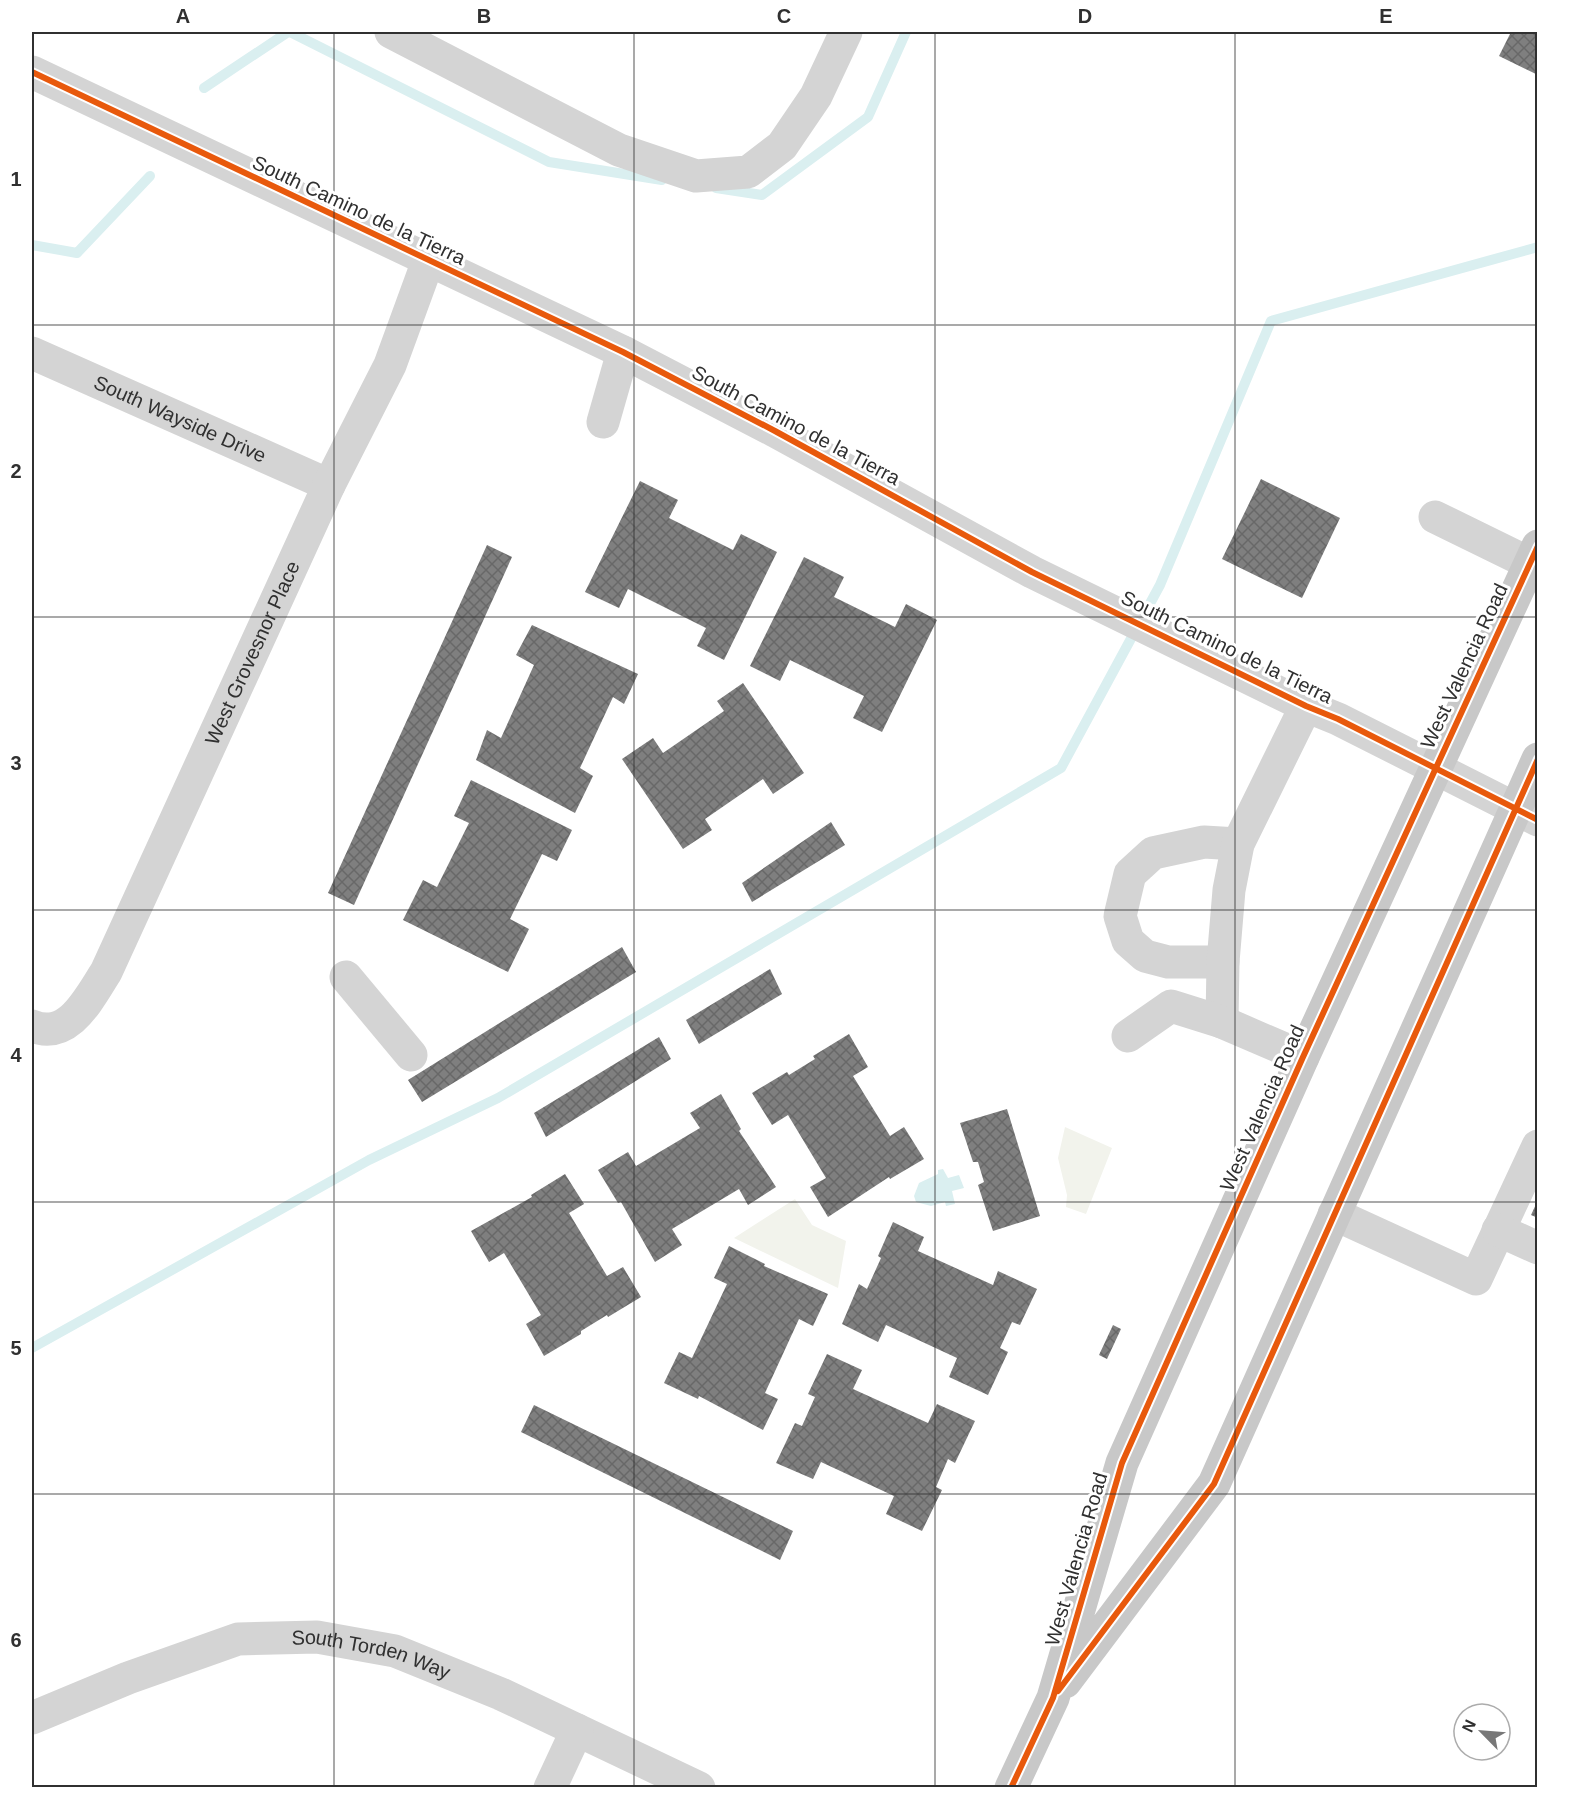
<svg xmlns="http://www.w3.org/2000/svg" width="1569" height="1819" viewBox="0 0 1569 1819" font-family="Arial,sans-serif">
	<defs>
		<pattern id="building-cross-hatch" width="8" height="8" patternUnits="userSpaceOnUse" patternTransform="scale(1.5)"><rect width="8" height="8" fill="#7f7f7f"/><path d="M0 0l8 8M0 8l8-8" fill="none" stroke="#686868"/></pattern>
	</defs>
	<rect width="100%" height="100%" fill="#fff"/>
	<path fill="#f2f3ec" d="M 1065,1127 L 1112,1148 L 1086,1214 L 1066,1207 L 1067,1195 L 1058,1158 Z
		M 795,1199 L 812,1225 L 846,1241 L 838,1288 L 734,1238 Z"/>
	<path fill="#daeff0" d="M 943,1169 L 948,1178 L 959,1175 L 964,1188 L 952,1191 L 955,1204 L 946,1206 L 945,1202 L 931,1206 L 916,1202 L 914,1196 L 919,1183 L 938,1174 L 938,1170 Z"/>
	<g fill="none" stroke-linecap="round" stroke-linejoin="round">
		<path stroke="#daeff0" stroke-width="10" d="M 290,32 L 549,162 L 662,180
			M 204,88 L 288,32
			M 716,188 L 762,195 L 868,117 L 906,32
			M 32,245 L 77,253 L 150,176
			M 32,1348 L 369,1160 L 498,1098 L 1061,768 L 1160,585 L 1271,321 L 1538,247"/>
	</g>
	<path fill="url(#building-cross-hatch)" d="M 1511,32 L 1538,32 L 1538,75 L 1499,56 Z
		M 1261,479 L 1340,518 L 1302,598 L 1222,559 Z
		M 640,481 L 678,500 L 669,518 L 733,550 L 741,534 L 777,552 L 724,660 L 697,646 L 706,628 L 628,589 L 619,608 L 585,592 Z
		M 487,545 L 512,557 L 354,905 L 328,893 Z
		M 804,557 L 844,577 L 834,597 L 895,627 L 906,604 L 937,620 L 882,732 L 853,718 L 864,696 L 790,660 L 780,681 L 750,666 Z
		M 532,625 L 638,674 L 624,704 L 613,697 L 580,768 L 593,776 L 575,813 L 476,760 L 487,730 L 501,738 L 534,665 L 516,655 Z
		M 743,683 L 804,773 L 773,794 L 763,779 L 705,819 L 712,830 L 683,849 L 622,759 L 653,738 L 663,753 L 724,711 L 717,701 Z
		M 471,780 L 572,830 L 557,861 L 542,854 L 510,919 L 529,929 L 508,972 L 403,920 L 423,880 L 437,887 L 469,823 L 454,816 Z
		M 831,822 L 845,845 L 752,902 L 742,883 Z
		M 622,947 L 636,972 L 422,1102 L 408,1080 Z
		M 770,969 L 782,994 L 699,1044 L 686,1020 Z
		M 849,1034 L 868,1067 L 853,1076 L 890,1136 L 904,1127 L 924,1159 L 890,1179 L 889,1177 L 828,1217 L 810,1187 L 826,1178 L 788,1115 L 772,1125 L 752,1093 L 787,1072 L 789,1075 L 815,1059 L 813,1056 Z
		M 659,1037 L 671,1059 L 546,1137 L 534,1113 Z
		M 721,1094 L 741,1129 L 739,1131 L 776,1187 L 748,1205 L 739,1189 L 672,1229 L 682,1245 L 655,1262 L 621,1202 L 618,1203 L 598,1170 L 628,1152 L 636,1166 L 700,1128 L 690,1113 Z
		M 1007,1109 L 1040,1216 L 993,1231 L 978,1185 L 984,1182 L 978,1162 L 973,1162 L 960,1123 Z
		M 565,1174 L 584,1204 L 569,1213 L 607,1276 L 623,1267 L 641,1297 L 608,1317 L 607,1315 L 581,1331 L 581,1334 L 544,1356 L 526,1324 L 541,1315 L 504,1253 L 489,1262 L 471,1231 L 532,1197 L 531,1195 Z
		M 1538,1200 L 1538,1218 L 1531,1215 Z
		M 893,1222 L 924,1237 L 918,1251 L 993,1285 L 998,1271 L 1037,1289 L 1020,1325 L 1012,1322 L 1000,1348 L 1008,1352 L 988,1395 L 949,1377 L 957,1358 L 886,1325 L 878,1342 L 842,1324 L 859,1284 L 867,1289 L 881,1258 L 878,1256 Z
		M 729,1246 L 765,1264 L 764,1266 L 828,1294 L 813,1326 L 799,1319 L 765,1393 L 778,1399 L 763,1430 L 699,1396 L 698,1399 L 664,1383 L 679,1352 L 692,1358 L 727,1284 L 714,1278 Z
		M 1113,1325 L 1121,1329 L 1107,1359 L 1099,1355 Z
		M 827,1354 L 862,1370 L 853,1389 L 928,1423 L 937,1404 L 975,1421 L 955,1463 L 948,1459 L 936,1487 L 942,1490 L 922,1531 L 886,1514 L 894,1496 L 821,1462 L 813,1479 L 776,1463 L 795,1423 L 802,1426 L 815,1397 L 808,1394 Z
		M 534,1405 L 793,1531 L 780,1560 L 521,1432 Z"/>
	<g fill="none" stroke-linecap="round" stroke-linejoin="round">
		<g stroke="#d4d4d4" stroke-width="33">
			<path d="M 391,32 L 619,150 L 696,176 L 748,172 L 782,146 L 816,96 L 846,32"/>
			<path d="M 32,72 L 623,352 L 775,431 L 1032,572 L 1306,706 L 1338,719 L 1538,820"/>
			<path id="s1" d="M 32,353 L 329,485"/>
			<path d="M 603,422 L 623,352"/>
			<path d="M 1435,517 L 1529,563"/>
			<path d="M 1223,962 L 1168,962 L 1145,956 L 1128,941 L 1120,916 L 1130,874 L 1153,853 L 1204,842 L 1238,844"/>
			<path d="M 346,977 L 411,1055"/>
			<path d="M 1222,1022 L 1223,962 L 1229,890 L 1238,844 L 1306,706"/>
			<path id="s2" d="M 32,1026 C 69,1041 89,998 106,972 L 329,485 L 390,365 L 428,261"/>
			<path d="M 1128,1036 L 1171,1006 L 1222,1022 L 1303,1057"/>
			<path d="M 1334,1214 L 1476,1279 L 1538,1146"/>
			<path d="M 1498,1230 L 1538,1248"/>
			<path id="s3" d="M 32,1718 L 128,1678 L 238,1639 L 317,1637 L 395,1651 L 501,1694 L 699,1788"/>
			<path d="M 550,1788 L 577,1730"/>
		</g>
		<path stroke="#c8c8c8" stroke-width="33" d="M 1065,1682 L 1214,1484 L 1538,759
			M 1011,1788 L 1053,1698 L 1122,1463 L 1303,1057 L 1538,546"/>
		<defs>
			<path id="cycleway" d="M 32,72 L 623,352 L 775,431 L 1032,572 L 1306,706 L 1338,719 L 1538,820
				M 1058,1691 L 1214,1484 L 1538,759
				M 1011,1788 L 1053,1698 L 1122,1463 L 1303,1057 L 1538,546"/>
		</defs>
		<use href="#cycleway" stroke="#fff" stroke-width="10"/>
		<use href="#cycleway" stroke="#e8590c" stroke-width="6"/>
	</g>
	<path fill="none" stroke="#303030" stroke-width="1.5" stroke-opacity="0.55" d="M 334,32 L 334,1788M 634,32 L 634,1788M 935,32 L 935,1788M 1235,32 L 1235,1788M 32,325 L 1538,325M 32,617 L 1538,617M 32,910 L 1538,910M 32,1202 L 1538,1202M 32,1494 L 1538,1494"/>
	<g text-anchor="middle" stroke-width="6" stroke-linejoin="round" paint-order="stroke">
		<g font-size="20" fill="#303030" stroke="#fff">
			<text transform="translate(359 210) rotate(25)" y="7">South Camino de la Tierra</text>
			<text dy="7" stroke="none"><textPath href="#s1" startOffset="162">South Wayside Drive</textPath></text>
			<text transform="translate(796 425) rotate(28)" y="7">South Camino de la Tierra</text>
			<text transform="translate(1227 647) rotate(26)" y="7">South Camino de la Tierra</text>
			<text dy="7" stroke="none"><textPath href="#s2" startOffset="452">West Grovesnor Place</textPath></text>
			<text transform="translate(1464 666) rotate(-65)" y="7">West Valencia Road</text>
			<text transform="translate(1262 1108) rotate(-66)" y="7">West Valencia Road</text>
			<text transform="translate(1076 1559) rotate(-74)" y="7">West Valencia Road</text>
			<text dy="7" stroke="none"><textPath href="#s3" startOffset="356">South Torden Way</textPath></text>
		</g>
	</g>
	<rect width="1569" height="1819" fill="none" stroke="#ffffff" stroke-width="66"/>
	<g transform="translate(1482 1732) rotate(295)"><circle r="28" fill="#ffffff" stroke="#acacac" stroke-width="1.5"/>
	<path d="M0-4.5L10 22L0 15L-10 22Z" fill="#787878"/>
	<text y="-9" font-size="16" font-weight="bold" text-anchor="middle" fill="#303030">N</text>
	</g>
	<rect x="33" y="33" width="1503" height="1753" fill="none" stroke="#303030" stroke-width="2"/>
	<g font-size="20" text-anchor="middle" font-weight="bold" fill="#303030">
		<text x="183" y="23">A</text>
		<text x="484" y="23">B</text>
		<text x="784" y="23">C</text>
		<text x="1085" y="23">D</text>
		<text x="1386" y="23">E</text>
		<text x="16" y="186">1</text>
		<text x="16" y="478">2</text>
		<text x="16" y="770">3</text>
		<text x="16" y="1062">4</text>
		<text x="16" y="1355">5</text>
		<text x="16" y="1647">6</text>
	</g>
</svg>
